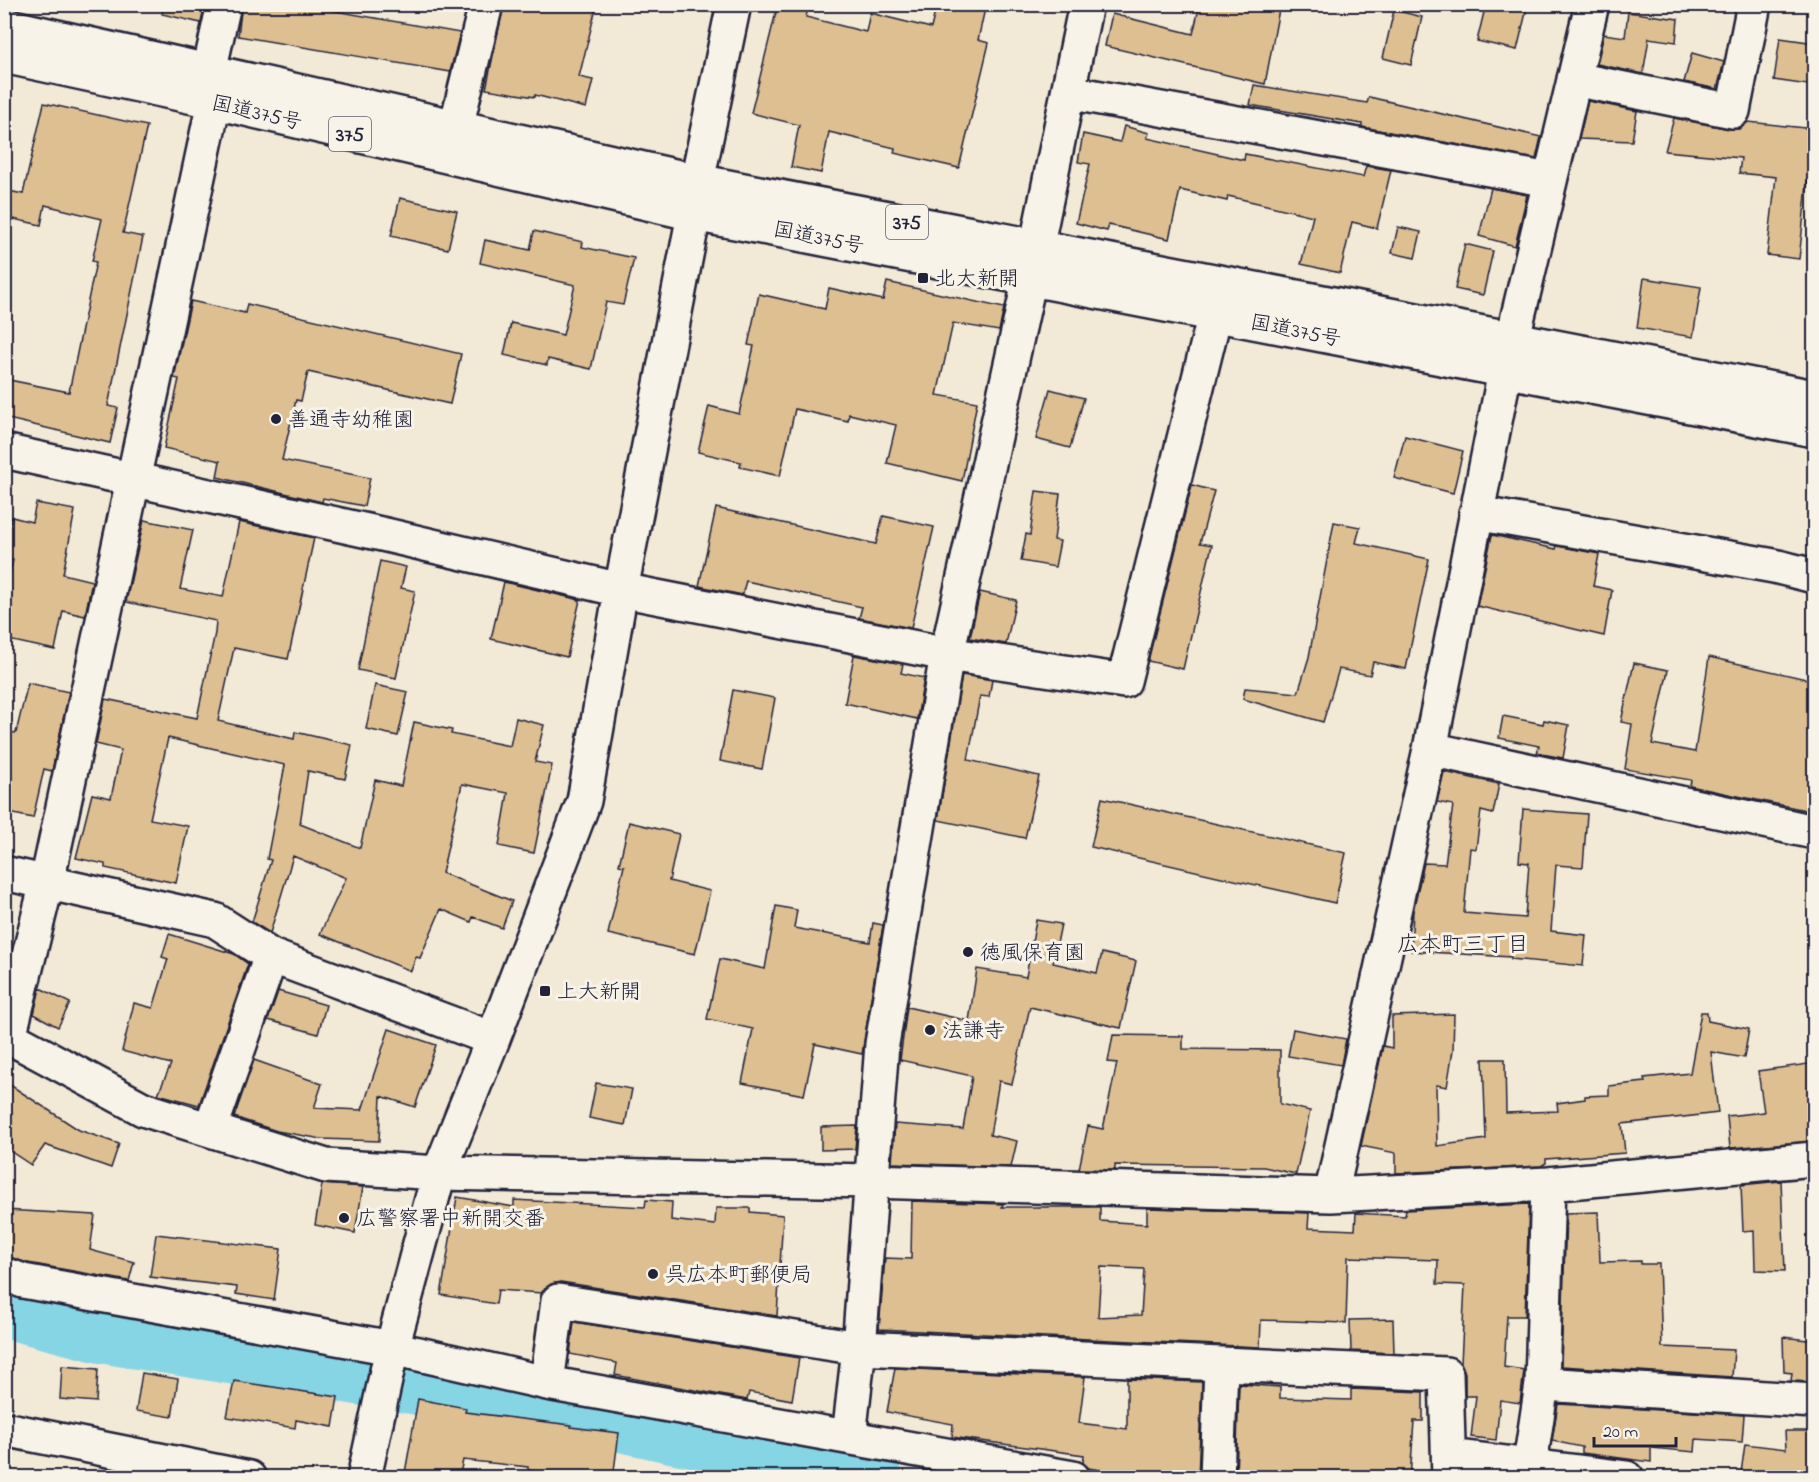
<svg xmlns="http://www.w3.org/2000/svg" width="1819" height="1482" viewBox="0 0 1819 1482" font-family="'Indie Flower','Klee One',sans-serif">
	<rect width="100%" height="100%" fill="#f2e9d7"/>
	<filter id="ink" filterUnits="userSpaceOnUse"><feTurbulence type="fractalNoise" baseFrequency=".0167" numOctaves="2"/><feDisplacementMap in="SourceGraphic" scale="12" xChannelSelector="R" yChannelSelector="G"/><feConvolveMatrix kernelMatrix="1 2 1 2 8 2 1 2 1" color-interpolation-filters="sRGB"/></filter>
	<g filter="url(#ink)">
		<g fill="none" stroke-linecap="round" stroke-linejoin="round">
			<path stroke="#86d5e5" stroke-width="50" d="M 4,1313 L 101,1338 L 553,1412 L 676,1439 L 878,1478"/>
		</g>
		<path fill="#debf91" stroke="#22223b" stroke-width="1.5" fill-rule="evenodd" d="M 163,4 L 205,4 L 201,23 L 162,14 Z
			M 242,4 L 296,4 L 460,33 L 450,72 L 238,36 Z
			M 504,4 L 597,4 L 579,77 L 593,80 L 586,108 L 535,95 L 535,97 L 486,89 Z
			M 778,4 L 809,4 L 806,17 L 866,32 L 870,13 L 931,28 L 937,4 L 986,4 L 978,40 L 989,43 L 959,168 L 894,153 L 895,148 L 829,132 L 821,173 L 791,167 L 799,125 L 751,113 Z
			M 1200,4 L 1280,4 L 1265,84 L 1105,46 L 1112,14 L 1193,34 Z
			M 1486,4 L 1528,4 L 1517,50 L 1477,41 Z
			M 1394,10 L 1422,17 L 1411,65 L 1383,58 Z
			M 1628,12 L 1678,19 L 1676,42 L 1649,38 L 1643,74 L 1597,64 L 1604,34 L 1625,37 Z
			M 1780,38 L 1815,43 L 1815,86 L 1774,80 Z
			M 1692,53 L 1724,62 L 1717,89 L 1684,82 Z
			M 1254,85 L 1367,103 L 1369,97 L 1541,137 L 1536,159 L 1362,127 L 1362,124 L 1250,105 Z
			M 1588,101 L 1637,111 L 1632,141 L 1579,139 Z
			M 44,103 L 147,126 L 123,233 L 143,237 L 108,406 L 118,408 L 110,443 L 4,418 L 9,380 L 69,392 L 96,262 L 92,261 L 102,219 L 45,205 L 41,225 L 4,217 L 4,190 L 23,194 Z
			M 1674,118 L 1730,129 L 1740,129 L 1748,122 L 1815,129 L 1815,178 L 1808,177 L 1799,259 L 1767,255 L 1776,177 L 1739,173 L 1741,158 L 1665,151 Z
			M 1124,126 L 1149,133 L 1147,138 L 1244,160 L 1245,154 L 1363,177 L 1366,166 L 1391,170 L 1377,228 L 1352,222 L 1340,273 L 1301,264 L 1313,216 L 1228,196 L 1227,201 L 1180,190 L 1169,239 L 1109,225 L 1107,231 L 1076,223 L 1090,164 L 1078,162 L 1083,134 L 1120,142 Z
			M 1491,188 L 1527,195 L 1515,246 L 1479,236 Z
			M 400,198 L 457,211 L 448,249 L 391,236 Z
			M 1398,227 L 1421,232 L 1415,258 L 1392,253 Z
			M 534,231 L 583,242 L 582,247 L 634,258 L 623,305 L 606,302 L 591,369 L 548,359 L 547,365 L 504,355 L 511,323 L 563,335 L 575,285 L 480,263 L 485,240 L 530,250 Z
			M 1465,244 L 1493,251 L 1483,295 L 1455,289 Z
			M 1644,278 L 1701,287 L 1693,337 L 1637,328 Z
			M 887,282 L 1004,308 L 999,331 L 953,323 L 937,395 L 977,402 L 962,481 L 887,463 L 896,425 L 849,414 L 848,421 L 795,409 L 780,476 L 740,467 L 741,462 L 698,452 L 709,406 L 739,414 L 754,346 L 748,345 L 759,294 L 825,309 L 829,288 L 883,300 Z
			M 191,301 L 245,313 L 247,304 L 461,354 L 450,404 L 308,372 L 301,401 L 296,400 L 282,460 L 370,478 L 364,506 L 323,498 L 322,502 L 217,477 L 220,461 L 164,448 L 179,379 L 174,378 Z
			M 1050,389 L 1084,398 L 1070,448 L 1036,439 Z
			M 1405,436 L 1463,451 L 1453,493 L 1394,478 Z
			M 1192,485 L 1214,491 L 1200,543 L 1212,545 L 1183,669 L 1148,661 Z
			M 1036,491 L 1060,494 L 1054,540 L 1060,541 L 1055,567 L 1021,561 L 1026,534 L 1030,535 Z
			M 36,503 L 75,510 L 63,574 L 92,581 L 85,616 L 63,611 L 55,650 L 4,639 L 4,597 L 13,560 L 4,558 L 4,549 L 12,517 L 32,522 Z
			M 716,508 L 876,544 L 883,516 L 934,527 L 911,628 L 859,618 L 862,607 L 746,581 L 742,595 L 699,586 Z
			M 144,520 L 193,530 L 180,589 L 223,597 L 239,522 L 314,538 L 288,659 L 234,648 L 218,721 L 294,739 L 295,732 L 352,745 L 345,779 L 308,771 L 300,824 L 360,848 L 375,780 L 401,786 L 414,722 L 452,730 L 451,734 L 510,746 L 516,718 L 544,725 L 535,762 L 552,765 L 534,853 L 499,846 L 508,793 L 462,784 L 442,873 L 512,901 L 502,928 L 473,917 L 471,922 L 441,909 L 420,958 L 416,957 L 411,971 L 320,934 L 346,878 L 293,856 L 270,933 L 252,922 L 271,860 L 267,859 L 285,765 L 168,738 L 150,819 L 188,826 L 176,883 L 105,868 L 105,864 L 76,858 L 92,794 L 111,798 L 121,750 L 96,744 L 105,699 L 197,718 L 215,633 L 216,621 L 126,602 Z
			M 1334,522 L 1360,527 L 1356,543 L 1429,559 L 1406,669 L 1373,662 L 1370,675 L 1339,669 L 1323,722 L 1243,699 L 1245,688 L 1298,693 L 1309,657 Z
			M 1492,535 L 1556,549 L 1557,546 L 1599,554 L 1593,586 L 1612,590 L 1604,636 L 1477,606 Z
			M 380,561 L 406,567 L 401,588 L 415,591 L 396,678 L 358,670 Z
			M 504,582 L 580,600 L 567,657 L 491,639 Z
			M 980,592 L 1016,600 L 1006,644 L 970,638 Z
			M 854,655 L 903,664 L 901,673 L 924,678 L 917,719 L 845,703 Z
			M 1709,657 L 1815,681 L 1815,812 L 1690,786 L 1691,780 L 1625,769 L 1632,724 L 1621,722 L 1634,663 L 1668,670 L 1652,744 L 1695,752 Z
			M 962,675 L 992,680 L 989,697 L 980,696 L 968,760 L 1039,776 L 1025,838 L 938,820 Z
			M 28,683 L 69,692 L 52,771 L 44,769 L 33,818 L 4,812 L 4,745 L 8,732 L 16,733 Z
			M 375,685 L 408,692 L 398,736 L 366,729 Z
			M 733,690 L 775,698 L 762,769 L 720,761 Z
			M 1503,716 L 1543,724 L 1544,720 L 1569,725 L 1563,758 L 1537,753 L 1539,746 L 1499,738 Z
			M 1444,772 L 1499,784 L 1493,814 L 1481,811 L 1476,849 L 1470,848 L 1464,913 L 1525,918 L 1529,863 L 1519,862 L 1523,809 L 1587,814 L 1583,867 L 1556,865 L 1551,931 L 1586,935 L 1583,966 L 1511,959 L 1511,957 L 1411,951 L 1413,911 L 1424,863 L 1445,864 L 1453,805 L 1437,802 Z
			M 1102,798 L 1346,853 L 1335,903 L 1091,847 Z
			M 629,822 L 679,834 L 669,881 L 710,891 L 695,954 L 608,934 L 624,866 L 619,865 Z
			M 776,906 L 797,910 L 794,928 L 870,942 L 873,923 L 883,925 L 862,1054 L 815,1044 L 804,1095 L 742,1083 L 753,1029 L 707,1019 L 720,959 L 765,969 Z
			M 1036,920 L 1061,924 L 1053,963 L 1097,973 L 1102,953 L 1136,961 L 1121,1028 L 1030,1007 L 1012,1084 L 999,1081 L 990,1135 L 1017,1141 L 1011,1167 L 892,1163 L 895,1124 L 963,1129 L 972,1076 L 900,1060 L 907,1007 L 969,1021 L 977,969 L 1026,977 Z
			M 169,934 L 234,954 L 248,964 L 199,1105 L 158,1094 L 171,1064 L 122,1051 L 134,1003 L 153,1008 L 168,959 L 162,957 Z
			M 40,988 L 70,1003 L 58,1027 L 34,1014 Z
			M 278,991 L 326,1005 L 318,1034 L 268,1020 Z
			M 1701,1012 L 1707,1012 L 1708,1021 L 1749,1029 L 1744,1058 L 1711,1052 L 1718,1113 L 1622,1124 L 1625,1153 L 1546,1159 L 1546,1163 L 1541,1166 L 1396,1173 L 1396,1153 L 1361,1146 L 1383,1046 L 1392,1048 L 1392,1016 L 1454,1014 L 1453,1050 L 1447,1087 L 1436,1085 L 1437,1146 L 1486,1139 L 1483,1059 L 1505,1059 L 1506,1113 L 1558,1111 L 1557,1103 L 1585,1099 L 1585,1096 L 1609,1095 L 1609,1086 L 1645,1082 L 1644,1078 L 1690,1073 Z
			M 389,1029 L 436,1045 L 415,1107 L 381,1096 L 379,1141 L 322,1139 L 277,1131 L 234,1117 L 254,1060 L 322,1084 L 314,1108 L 362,1110 Z
			M 1293,1029 L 1346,1039 L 1341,1065 L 1288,1056 Z
			M 1113,1035 L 1183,1036 L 1183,1049 L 1280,1050 L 1280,1104 L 1310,1111 L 1296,1174 L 1264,1167 L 1115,1165 L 1115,1170 L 1079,1169 L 1088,1126 L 1103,1129 L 1117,1063 L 1108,1062 Z
			M 1815,1063 L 1815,1141 L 1730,1148 L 1727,1116 L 1764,1112 L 1758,1071 Z
			M 4,1081 L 79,1130 L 119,1144 L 111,1168 L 45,1145 L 31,1165 L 4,1147 Z
			M 596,1083 L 632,1089 L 625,1125 L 589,1118 Z
			M 857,1126 L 855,1149 L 821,1150 L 821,1127 Z
			M 1781,1181 L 1785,1271 L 1755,1270 L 1754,1230 L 1743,1231 L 1741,1185 Z
			M 322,1184 L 363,1187 L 355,1233 L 315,1225 Z
			M 457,1197 L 514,1207 L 514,1200 L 645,1207 L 646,1200 L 672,1202 L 671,1220 L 715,1225 L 716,1208 L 750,1208 L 750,1212 L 783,1215 L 777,1316 L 561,1282 L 551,1284 L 542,1293 L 498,1290 L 496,1304 L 441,1295 Z
			M 912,1201 L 1003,1204 L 1002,1207 L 1100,1207 L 1100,1221 L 1147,1224 L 1147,1208 L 1309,1213 L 1308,1228 L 1355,1230 L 1356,1213 L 1405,1216 L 1406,1210 L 1529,1204 L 1525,1316 L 1507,1316 L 1504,1367 L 1524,1370 L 1520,1403 L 1500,1400 L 1496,1440 L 1471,1437 L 1476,1396 L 1465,1396 L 1465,1373 L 1461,1363 L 1465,1285 L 1437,1284 L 1438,1260 L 1348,1257 L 1346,1323 L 1261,1320 L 1260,1347 L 879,1329 L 885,1258 L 911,1259 ZM 1101,1267 L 1144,1269 L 1141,1315 L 1098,1317 Z
			M 4,1210 L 95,1215 L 90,1250 L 134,1262 L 129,1281 L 28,1263 L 4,1256 Z
			M 1598,1212 L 1600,1262 L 1641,1261 L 1641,1264 L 1659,1264 L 1662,1347 L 1734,1350 L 1732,1377 L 1561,1366 L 1566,1213 Z
			M 156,1234 L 281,1249 L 274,1300 L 236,1294 L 237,1287 L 150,1277 Z
			M 1393,1319 L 1394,1353 L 1351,1351 L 1350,1320 Z
			M 574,1322 L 799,1358 L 792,1400 L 749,1392 L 747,1400 L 615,1375 L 617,1363 L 570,1354 Z
			M 1783,1337 L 1815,1341 L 1815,1382 L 1791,1381 L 1792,1373 L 1784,1372 Z
			M 62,1366 L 98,1369 L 96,1402 L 60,1399 Z
			M 895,1368 L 1085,1377 L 1079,1423 L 1127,1429 L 1127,1379 L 1202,1382 L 1198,1478 L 1142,1478 L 1089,1468 L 1083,1463 L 1084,1455 L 952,1437 L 953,1424 L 887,1412 Z
			M 142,1373 L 178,1379 L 172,1417 L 136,1411 Z
			M 234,1381 L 338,1397 L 333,1427 L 296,1420 L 295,1428 L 227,1417 Z
			M 1239,1384 L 1280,1387 L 1280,1398 L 1351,1400 L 1351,1389 L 1423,1392 L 1423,1421 L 1414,1421 L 1410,1478 L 1236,1478 Z
			M 418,1399 L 466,1408 L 465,1412 L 571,1425 L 571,1427 L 619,1433 L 613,1478 L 579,1478 L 528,1470 L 528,1467 L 463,1460 L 459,1478 L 428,1478 L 405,1473 Z
			M 1558,1404 L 1744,1415 L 1742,1442 L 1696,1439 L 1695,1452 L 1651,1448 L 1651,1462 L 1582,1453 L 1582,1447 L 1552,1441 Z
			M 1785,1431 L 1811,1431 L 1812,1478 L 1741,1473 L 1745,1444 L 1786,1449 Z"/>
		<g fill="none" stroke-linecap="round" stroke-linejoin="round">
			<defs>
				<path id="minor" d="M 1574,79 L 1733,111 L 1754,4
					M 1068,92 L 1549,180
					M 203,99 L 224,4
					M 456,127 L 486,4
					M 4,451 L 386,535 L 621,590 L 947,654 L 1124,681 L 1215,314
					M 1476,513 L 1774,566 L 1814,576
					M 1430,749 L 1814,832
					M 4,873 L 215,920 L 271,956 L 210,1130
					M 271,956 L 493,1039
					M 4,1034 L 143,1109 L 326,1166 L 439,1173 L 871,1181 L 1331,1195 L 1548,1184 L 1814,1159
					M 9,1037 L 47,882 L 214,102
					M 1331,1195 L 1430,749 L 1505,371 L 1592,4
					M 4,1274 L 23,1281 L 392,1348 L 547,1383 L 1073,1478
					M 547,1383 L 558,1301 L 859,1348 L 1446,1374 L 1449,1478
					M 1542,1384 L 1814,1401
					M 4,1429 L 249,1478
					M 849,1437 L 859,1348 L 882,1044 L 947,654 L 1030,278 L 1086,4
					M 1450,1456 L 1627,1478
					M 1530,1464 L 1542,1384 L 1548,1184
					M 364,1478 L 392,1348 L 439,1173 L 493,1039 L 584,801 L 621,590 L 694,214 L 697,181 L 734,4
					M 1217,1478 L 1221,1365"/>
				<path id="highway" d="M 4,25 L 697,181 L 1814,397
					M 4,56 L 203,99 L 694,214 L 1814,430"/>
			</defs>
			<use href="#minor" stroke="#22223b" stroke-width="38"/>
			<use href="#highway" stroke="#22223b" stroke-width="38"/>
			<use href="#minor" stroke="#f7f3e8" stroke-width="33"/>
			<use href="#highway" stroke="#f7f3e8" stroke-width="33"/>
		</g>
	</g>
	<g fill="#22223b" stroke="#f7f3e8" stroke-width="2">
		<rect x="917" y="272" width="12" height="12" rx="3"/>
		<circle cx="276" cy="419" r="6"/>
		<circle cx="968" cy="952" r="6"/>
		<rect x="539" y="985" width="12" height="12" rx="3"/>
		<circle cx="930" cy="1030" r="6"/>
		<circle cx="344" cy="1218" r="6"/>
		<circle cx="653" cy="1274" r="6"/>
	</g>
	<g text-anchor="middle" stroke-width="6" stroke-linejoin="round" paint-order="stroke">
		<g fill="#f7f3e8" stroke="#62616f" stroke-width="1.5">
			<rect x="329" y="117" width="42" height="34" rx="4.5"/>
			<rect x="886" y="205" width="42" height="34" rx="4.5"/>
		</g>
		<g font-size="20" font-weight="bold" fill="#22223b">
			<text x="350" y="141">375</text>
			<text x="907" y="229">375</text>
		</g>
		<g font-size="21" fill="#22223b" stroke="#f7f3e8">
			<text transform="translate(257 112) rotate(13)" y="7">国道375号</text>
			<text transform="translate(819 237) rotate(11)" y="7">国道375号</text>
			<text transform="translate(1296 330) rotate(11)" y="7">国道375号</text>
		</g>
		<g font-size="21" fill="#22223b" stroke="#f7f3e8" text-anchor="start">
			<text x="935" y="285">北大新開</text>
			<text x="288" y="426">善通寺幼稚園</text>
			<text x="980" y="959">徳風保育園</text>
			<text x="557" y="998">上大新開</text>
			<text x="942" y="1037">法謙寺</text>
			<text x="356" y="1225">広警察署中新開交番</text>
			<text x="665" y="1281">呉広本町郵便局</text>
		</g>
		<g font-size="22" fill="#22223b" stroke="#f7f3e8">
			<text x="1463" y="951">広本町三丁目</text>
		</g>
	</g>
	<rect width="1819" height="1482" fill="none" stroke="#f7f3e8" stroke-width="24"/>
	<rect x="12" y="12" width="1795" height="1458" fill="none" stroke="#22223b" stroke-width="2" filter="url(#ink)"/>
	<path d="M1594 1437v9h82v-9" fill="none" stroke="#22223b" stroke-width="3"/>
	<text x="1603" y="1437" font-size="18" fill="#22223b" stroke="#f7f3e8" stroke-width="4.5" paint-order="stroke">20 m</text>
</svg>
